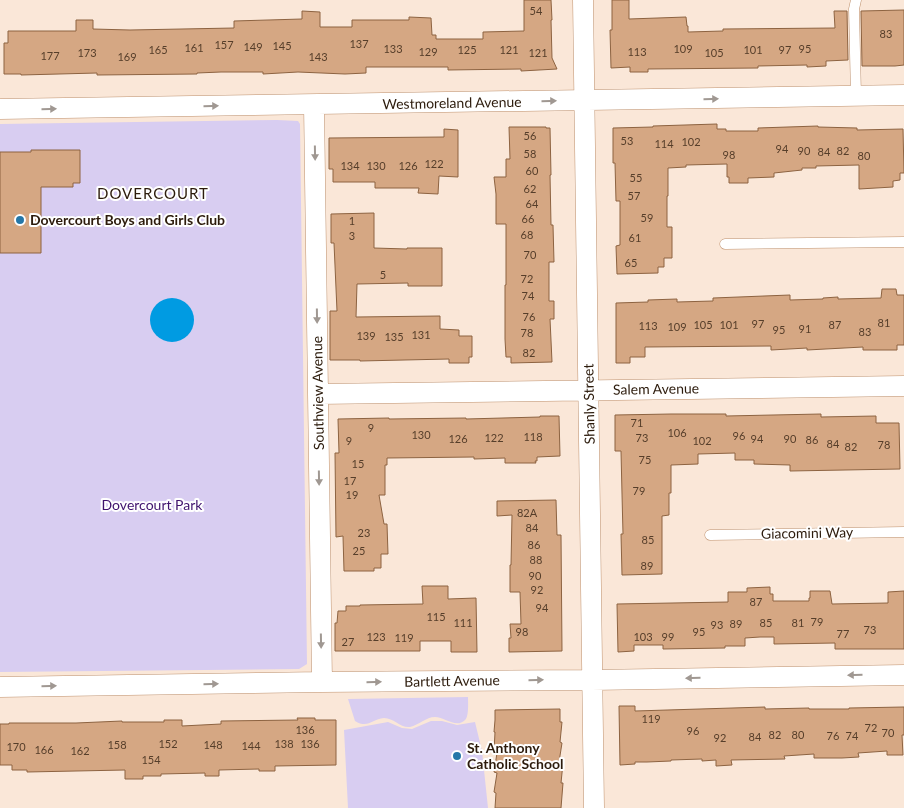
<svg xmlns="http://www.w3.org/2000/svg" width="904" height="808" viewBox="0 0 904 808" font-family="Lato,sans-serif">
	<rect width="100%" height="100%" fill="#fae7d8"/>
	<path fill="#d8cdf1" d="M 277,120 L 298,121 L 300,124 L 307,664 L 299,669 L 0,672 L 0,124 Z
		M 468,697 C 468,702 469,717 465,720 C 456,729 445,717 435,717 C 426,717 419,725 410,727 C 400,728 394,718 384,718 C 372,719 368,729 355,721 L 348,699 Z
		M 431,721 L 442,721 L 457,725 L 475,722 L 482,751 L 488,808 L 348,808 L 344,730 L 388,722 L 402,728 L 412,729 Z"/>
	<path fill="#009be2" d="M150 320a22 22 0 1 1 44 0a22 22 0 1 1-44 0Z"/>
	<path fill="#d5a783" stroke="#8d6341" d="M 524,0 L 551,0 L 552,20 L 551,20 L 552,58 L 557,69 L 521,71 L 521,69 L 448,70 L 448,67 L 366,67 L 366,73 L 345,74 L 298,72 L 263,74 L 263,72 L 221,72 L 197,73 L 197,74 L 97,75 L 97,73 L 21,75 L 21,74 L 4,74 L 4,43 L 8,43 L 8,31 L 76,31 L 76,20 L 93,20 L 93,29 L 130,30 L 234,28 L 234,21 L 302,19 L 302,11 L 320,12 L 320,27 L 352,27 L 352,20 L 409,20 L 409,17 L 431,18 L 432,35 L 436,35 L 436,39 L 483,39 L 483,32 L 524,31 Z
		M 612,0 L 629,0 L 629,19 L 686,17 L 687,26 L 688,26 L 688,32 L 723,31 L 723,29 L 835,28 L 834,11 L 847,11 L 848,60 L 826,61 L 826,66 L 807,67 L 807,65 L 758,66 L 758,68 L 648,69 L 648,72 L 630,72 L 630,67 L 611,68 L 610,30 L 612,30 Z
		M 904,10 L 904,65 L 895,66 L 862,66 L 861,11 Z
		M 717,124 L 717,129 L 726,129 L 726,131 L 758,131 L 758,128 L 818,126 L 818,127 L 857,128 L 857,130 L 903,129 L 904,173 L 900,173 L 900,180 L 893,181 L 893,187 L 859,189 L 859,165 L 816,166 L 816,168 L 802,168 L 802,170 L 774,173 L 774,177 L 748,178 L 748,183 L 729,183 L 729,177 L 727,177 L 727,164 L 686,165 L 686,167 L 668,168 L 668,196 L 667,196 L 667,227 L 672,227 L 672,258 L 664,258 L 664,267 L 658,267 L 658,273 L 617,274 L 616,246 L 620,245 L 620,201 L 616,201 L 615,163 L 613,163 L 613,128 L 653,127 L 653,126 Z
		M 509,127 L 546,127 L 546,128 L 550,128 L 551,175 L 550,175 L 551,225 L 553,225 L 554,262 L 549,262 L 549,301 L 554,301 L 554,319 L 550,319 L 552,362 L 511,363 L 511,357 L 506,357 L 505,339 L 505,285 L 506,285 L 506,224 L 496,224 L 496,194 L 494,177 L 506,177 L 506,159 L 510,159 Z
		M 444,129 L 458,130 L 458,177 L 439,176 L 438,194 L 418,193 L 419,188 L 375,188 L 375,182 L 333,182 L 333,169 L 329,169 L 329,138 L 444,137 Z
		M 31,150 L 80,150 L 80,183 L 73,183 L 73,187 L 41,187 L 41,253 L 0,253 L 0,152 L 31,152 Z
		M 374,213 L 374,248 L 407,249 L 407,248 L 442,248 L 442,286 L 408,286 L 408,283 L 357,284 L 356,317 L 440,316 L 440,329 L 459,330 L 459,336 L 472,336 L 472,357 L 469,357 L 469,363 L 449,363 L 449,359 L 360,361 L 360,360 L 330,360 L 330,311 L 337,311 L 334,243 L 331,243 L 331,214 Z
		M 882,289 L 896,289 L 897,295 L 904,295 L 904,345 L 897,345 L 897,350 L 863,350 L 863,347 L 807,350 L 807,348 L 771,350 L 771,346 L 645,347 L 645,357 L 630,357 L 630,363 L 616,363 L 616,303 L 648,302 L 648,300 L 677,299 L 677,302 L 713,301 L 713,298 L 790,295 L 790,300 L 823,299 L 823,298 L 838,297 L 838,299 L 881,298 Z
		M 671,414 L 726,414 L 726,416 L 821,414 L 821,417 L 876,416 L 876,423 L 899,423 L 900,469 L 790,471 L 790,465 L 754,464 L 754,460 L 735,460 L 735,453 L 698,454 L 698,464 L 671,465 L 671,493 L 669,493 L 669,515 L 662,516 L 662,574 L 622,575 L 621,534 L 623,534 L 622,494 L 621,451 L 615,451 L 615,415 Z
		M 540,416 L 559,416 L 560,456 L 537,457 L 537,461 L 535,461 L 536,463 L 505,463 L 505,458 L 474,459 L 474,457 L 387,458 L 387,465 L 385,465 L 385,495 L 379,495 L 384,524 L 387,524 L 388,554 L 381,554 L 381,568 L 374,568 L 374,571 L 344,571 L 343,536 L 336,537 L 335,453 L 339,453 L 338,419 L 389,418 L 389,419 L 466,418 L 466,419 L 540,417 Z
		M 556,500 L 557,535 L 561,535 L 562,651 L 509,652 L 509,638 L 511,638 L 510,624 L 521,624 L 520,592 L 510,592 L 510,565 L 511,565 L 512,515 L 497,516 L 497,501 Z
		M 422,586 L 448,586 L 448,599 L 476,598 L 477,652 L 451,652 L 451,641 L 420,641 L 420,651 L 335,651 L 335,623 L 337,623 L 338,611 L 346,611 L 346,606 L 360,606 L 360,605 L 423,604 Z
		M 770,587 L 770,594 L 773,594 L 773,601 L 809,601 L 809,598 L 810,598 L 810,591 L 830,591 L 832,604 L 888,603 L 888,592 L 904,591 L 904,649 L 835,649 L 835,643 L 774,644 L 774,637 L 760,637 L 745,638 L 745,646 L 725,646 L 725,648 L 663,649 L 663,645 L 634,645 L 634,651 L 618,652 L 617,604 L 728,602 L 728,592 L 747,592 L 747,588 Z
		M 619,706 L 635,706 L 635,711 L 765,707 L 765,709 L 809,708 L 809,709 L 849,709 L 849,708 L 904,707 L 904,735 L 902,735 L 903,755 L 887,755 L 887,751 L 858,753 L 859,757 L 842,758 L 814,758 L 814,754 L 784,756 L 785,759 L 731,760 L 732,765 L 716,766 L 716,760 L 702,761 L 702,759 L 671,760 L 671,761 L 647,762 L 635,762 L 635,764 L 620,765 Z
		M 560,709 L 560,722 L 562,722 L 560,742 L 562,743 L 559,762 L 563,763 L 561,783 L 563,783 L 561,808 L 495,808 L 496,793 L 494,792 L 497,773 L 494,772 L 497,753 L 494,752 L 495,732 L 494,732 L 495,720 L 495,710 Z
		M 297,718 L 315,718 L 315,720 L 336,720 L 336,765 L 275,766 L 275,771 L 259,771 L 259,769 L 219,770 L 219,776 L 205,776 L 205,773 L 161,774 L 161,776 L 143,776 L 143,779 L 125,779 L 125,770 L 27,772 L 27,770 L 12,770 L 12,765 L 0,765 L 0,724 L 9,724 L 9,723 L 76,723 L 122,721 L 122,722 L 164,722 L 164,720 L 182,720 L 182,726 L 221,724 L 221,721 L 298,720 Z"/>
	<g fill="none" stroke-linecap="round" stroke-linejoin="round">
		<defs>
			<path id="service" d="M 856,96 L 854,9 L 856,0
				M 725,244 L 904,242
				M 710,535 L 904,532"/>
			<path id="minor" d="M 583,0 L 594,808
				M 314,105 L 322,682
				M 0,109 L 904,95
				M 318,394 L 904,386
				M 0,687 L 322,682 L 592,680 L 904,675"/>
		</defs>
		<use href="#service" stroke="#be916e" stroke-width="11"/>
		<use href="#minor" stroke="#be916e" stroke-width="21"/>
		<use href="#service" stroke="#fff" stroke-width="10"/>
		<use href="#minor" stroke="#fff" stroke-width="20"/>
	</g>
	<defs><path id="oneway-solid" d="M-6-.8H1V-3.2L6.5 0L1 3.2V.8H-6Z" transform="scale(1.25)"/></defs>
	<g fill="#a09892">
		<use href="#oneway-solid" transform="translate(711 99) rotate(-1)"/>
		<use href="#oneway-solid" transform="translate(549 101) rotate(-1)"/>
		<use href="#oneway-solid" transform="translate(211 106) rotate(-1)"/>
		<use href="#oneway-solid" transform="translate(49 109) rotate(-1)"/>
		<use href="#oneway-solid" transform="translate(315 153) rotate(89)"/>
		<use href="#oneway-solid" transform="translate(317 316) rotate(89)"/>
		<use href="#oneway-solid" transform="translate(319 478) rotate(89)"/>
		<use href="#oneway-solid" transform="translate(321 641) rotate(89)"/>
		<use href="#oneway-solid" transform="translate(855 675) rotate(179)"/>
		<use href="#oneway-solid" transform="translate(693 678) rotate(179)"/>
		<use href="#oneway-solid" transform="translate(536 680) rotate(-1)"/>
		<use href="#oneway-solid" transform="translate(374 682) rotate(-1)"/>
		<use href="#oneway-solid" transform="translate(211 684) rotate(-1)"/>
		<use href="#oneway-solid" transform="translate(49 686) rotate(-1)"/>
	</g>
	<g fill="#2577a8" stroke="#fff" stroke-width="2">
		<circle cx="20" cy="220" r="5"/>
		<circle cx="457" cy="756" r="5"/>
	</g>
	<g text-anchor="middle" stroke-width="4" stroke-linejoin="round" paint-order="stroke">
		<g font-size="11" fill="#563e2a">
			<text x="536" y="15">54</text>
			<text x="886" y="38">83</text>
			<text x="359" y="48">137</text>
			<text x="224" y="49">157</text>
			<text x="282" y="50">145</text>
			<text x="253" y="51">149</text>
			<text x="194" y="52">161</text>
			<text x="393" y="53">133</text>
			<text x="683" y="53">109</text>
			<text x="805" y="53">95</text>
			<text x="158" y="54">165</text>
			<text x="467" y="54">125</text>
			<text x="509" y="54">121</text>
			<text x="753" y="54">101</text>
			<text x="785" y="54">97</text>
			<text x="428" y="56">129</text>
			<text x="637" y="56">113</text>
			<text x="87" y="57">173</text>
			<text x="538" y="57">121</text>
			<text x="714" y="57">105</text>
			<text x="50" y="60">177</text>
			<text x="127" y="61">169</text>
			<text x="318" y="61">143</text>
			<text x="530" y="140">56</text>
			<text x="627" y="145">53</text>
			<text x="691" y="146">102</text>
			<text x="664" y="148">114</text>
			<text x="782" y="153">94</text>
			<text x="804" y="155">90</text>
			<text x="843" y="155">82</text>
			<text x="824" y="156">84</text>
			<text x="530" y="158">58</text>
			<text x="729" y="159">98</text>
			<text x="864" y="160">80</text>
			<text x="434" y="168">122</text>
			<text x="350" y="170">134</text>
			<text x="376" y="170">130</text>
			<text x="408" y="170">126</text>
			<text x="532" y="175">60</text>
			<text x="636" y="182">55</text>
			<text x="530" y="193">62</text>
			<text x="634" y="200">57</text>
			<text x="532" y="208">64</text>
			<text x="647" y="222">59</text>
			<text x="528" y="223">66</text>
			<text x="352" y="225">1</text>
			<text x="527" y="239">68</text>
			<text x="352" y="240">3</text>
			<text x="635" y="242">61</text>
			<text x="530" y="259">70</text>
			<text x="631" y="267">65</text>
			<text x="383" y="279">5</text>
			<text x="527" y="283">72</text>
			<text x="528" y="300">74</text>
			<text x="529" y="321">76</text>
			<text x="884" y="327">81</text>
			<text x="758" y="328">97</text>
			<text x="703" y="329">105</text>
			<text x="729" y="329">101</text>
			<text x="835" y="329">87</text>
			<text x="648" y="330">113</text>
			<text x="677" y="331">109</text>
			<text x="805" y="333">91</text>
			<text x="779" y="334">95</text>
			<text x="865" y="336">83</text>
			<text x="527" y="337">78</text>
			<text x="421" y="339">131</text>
			<text x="366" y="340">139</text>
			<text x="394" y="341">135</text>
			<text x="529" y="357">82</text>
			<text x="637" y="427">71</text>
			<text x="371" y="432">9</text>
			<text x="677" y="437">106</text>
			<text x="421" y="439">130</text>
			<text x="739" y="440">96</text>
			<text x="533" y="441">118</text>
			<text x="494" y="442">122</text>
			<text x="642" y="442">73</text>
			<text x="458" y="443">126</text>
			<text x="757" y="443">94</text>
			<text x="790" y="443">90</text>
			<text x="812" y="444">86</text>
			<text x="349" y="445">9</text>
			<text x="702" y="445">102</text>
			<text x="833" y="448">84</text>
			<text x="884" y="449">78</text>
			<text x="851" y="451">82</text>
			<text x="645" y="464">75</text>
			<text x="358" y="468">15</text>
			<text x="350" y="485">17</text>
			<text x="639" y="495">79</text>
			<text x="352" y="499">19</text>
			<text x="527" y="517">82A</text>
			<text x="532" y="532">84</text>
			<text x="364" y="537">23</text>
			<text x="648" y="544">85</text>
			<text x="534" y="549">86</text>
			<text x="359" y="555">25</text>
			<text x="536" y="564">88</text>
			<text x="647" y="570">89</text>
			<text x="535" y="580">90</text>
			<text x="537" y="594">92</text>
			<text x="756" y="606">87</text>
			<text x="542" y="612">94</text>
			<text x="436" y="621">115</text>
			<text x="817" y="626">79</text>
			<text x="463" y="627">111</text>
			<text x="766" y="627">85</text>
			<text x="798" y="627">81</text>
			<text x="736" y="628">89</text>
			<text x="717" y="629">93</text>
			<text x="870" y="634">73</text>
			<text x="522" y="636">98</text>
			<text x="699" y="636">95</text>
			<text x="843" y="638">77</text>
			<text x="376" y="641">123</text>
			<text x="643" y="641">103</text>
			<text x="668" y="641">99</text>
			<text x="404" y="642">119</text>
			<text x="348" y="646">27</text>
			<text x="651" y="723">119</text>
			<text x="871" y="732">72</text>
			<text x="305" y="734">136</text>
			<text x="693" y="735">96</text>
			<text x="888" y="737">70</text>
			<text x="775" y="739">82</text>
			<text x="798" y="739">80</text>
			<text x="833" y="740">76</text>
			<text x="852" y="740">74</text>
			<text x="755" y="741">84</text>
			<text x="720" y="742">92</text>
			<text x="168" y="748">152</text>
			<text x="284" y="748">138</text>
			<text x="310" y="748">136</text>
			<text x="117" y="749">158</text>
			<text x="213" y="749">148</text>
			<text x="251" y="750">144</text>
			<text x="16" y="751">170</text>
			<text x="44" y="754">166</text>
			<text x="80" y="755">162</text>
			<text x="151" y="764">154</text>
		</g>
		<g font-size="14" fill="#2c1b0c" stroke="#fff">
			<text transform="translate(452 103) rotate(-1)" y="5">Westmoreland Avenue</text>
			<text transform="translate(656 389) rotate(-1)" y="5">Salem Avenue</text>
			<text transform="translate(318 393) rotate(-91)" y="5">Southview Avenue</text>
			<text transform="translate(589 404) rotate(-91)" y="5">Shanly Street</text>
			<text transform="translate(807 533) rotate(-1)" y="5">Giacomini Way</text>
			<text transform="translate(452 681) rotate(-1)" y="5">Bartlett Avenue</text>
		</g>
		<g font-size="14" font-weight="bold" fill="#2c1b0c" stroke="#fff" text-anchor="start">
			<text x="30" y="225">Dovercourt Boys and Girls Club</text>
			<text x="467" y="753">St. Anthony<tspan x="467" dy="16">Catholic School</tspan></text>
		</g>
		<g font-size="14" fill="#3f126d" stroke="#fff">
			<text x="152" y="510">Dovercourt Park</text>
		</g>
		<g font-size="15" letter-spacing="1" fill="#2c1b0c" stroke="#fff">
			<text x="153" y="199">DOVERCOURT</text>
		</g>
	</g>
</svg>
